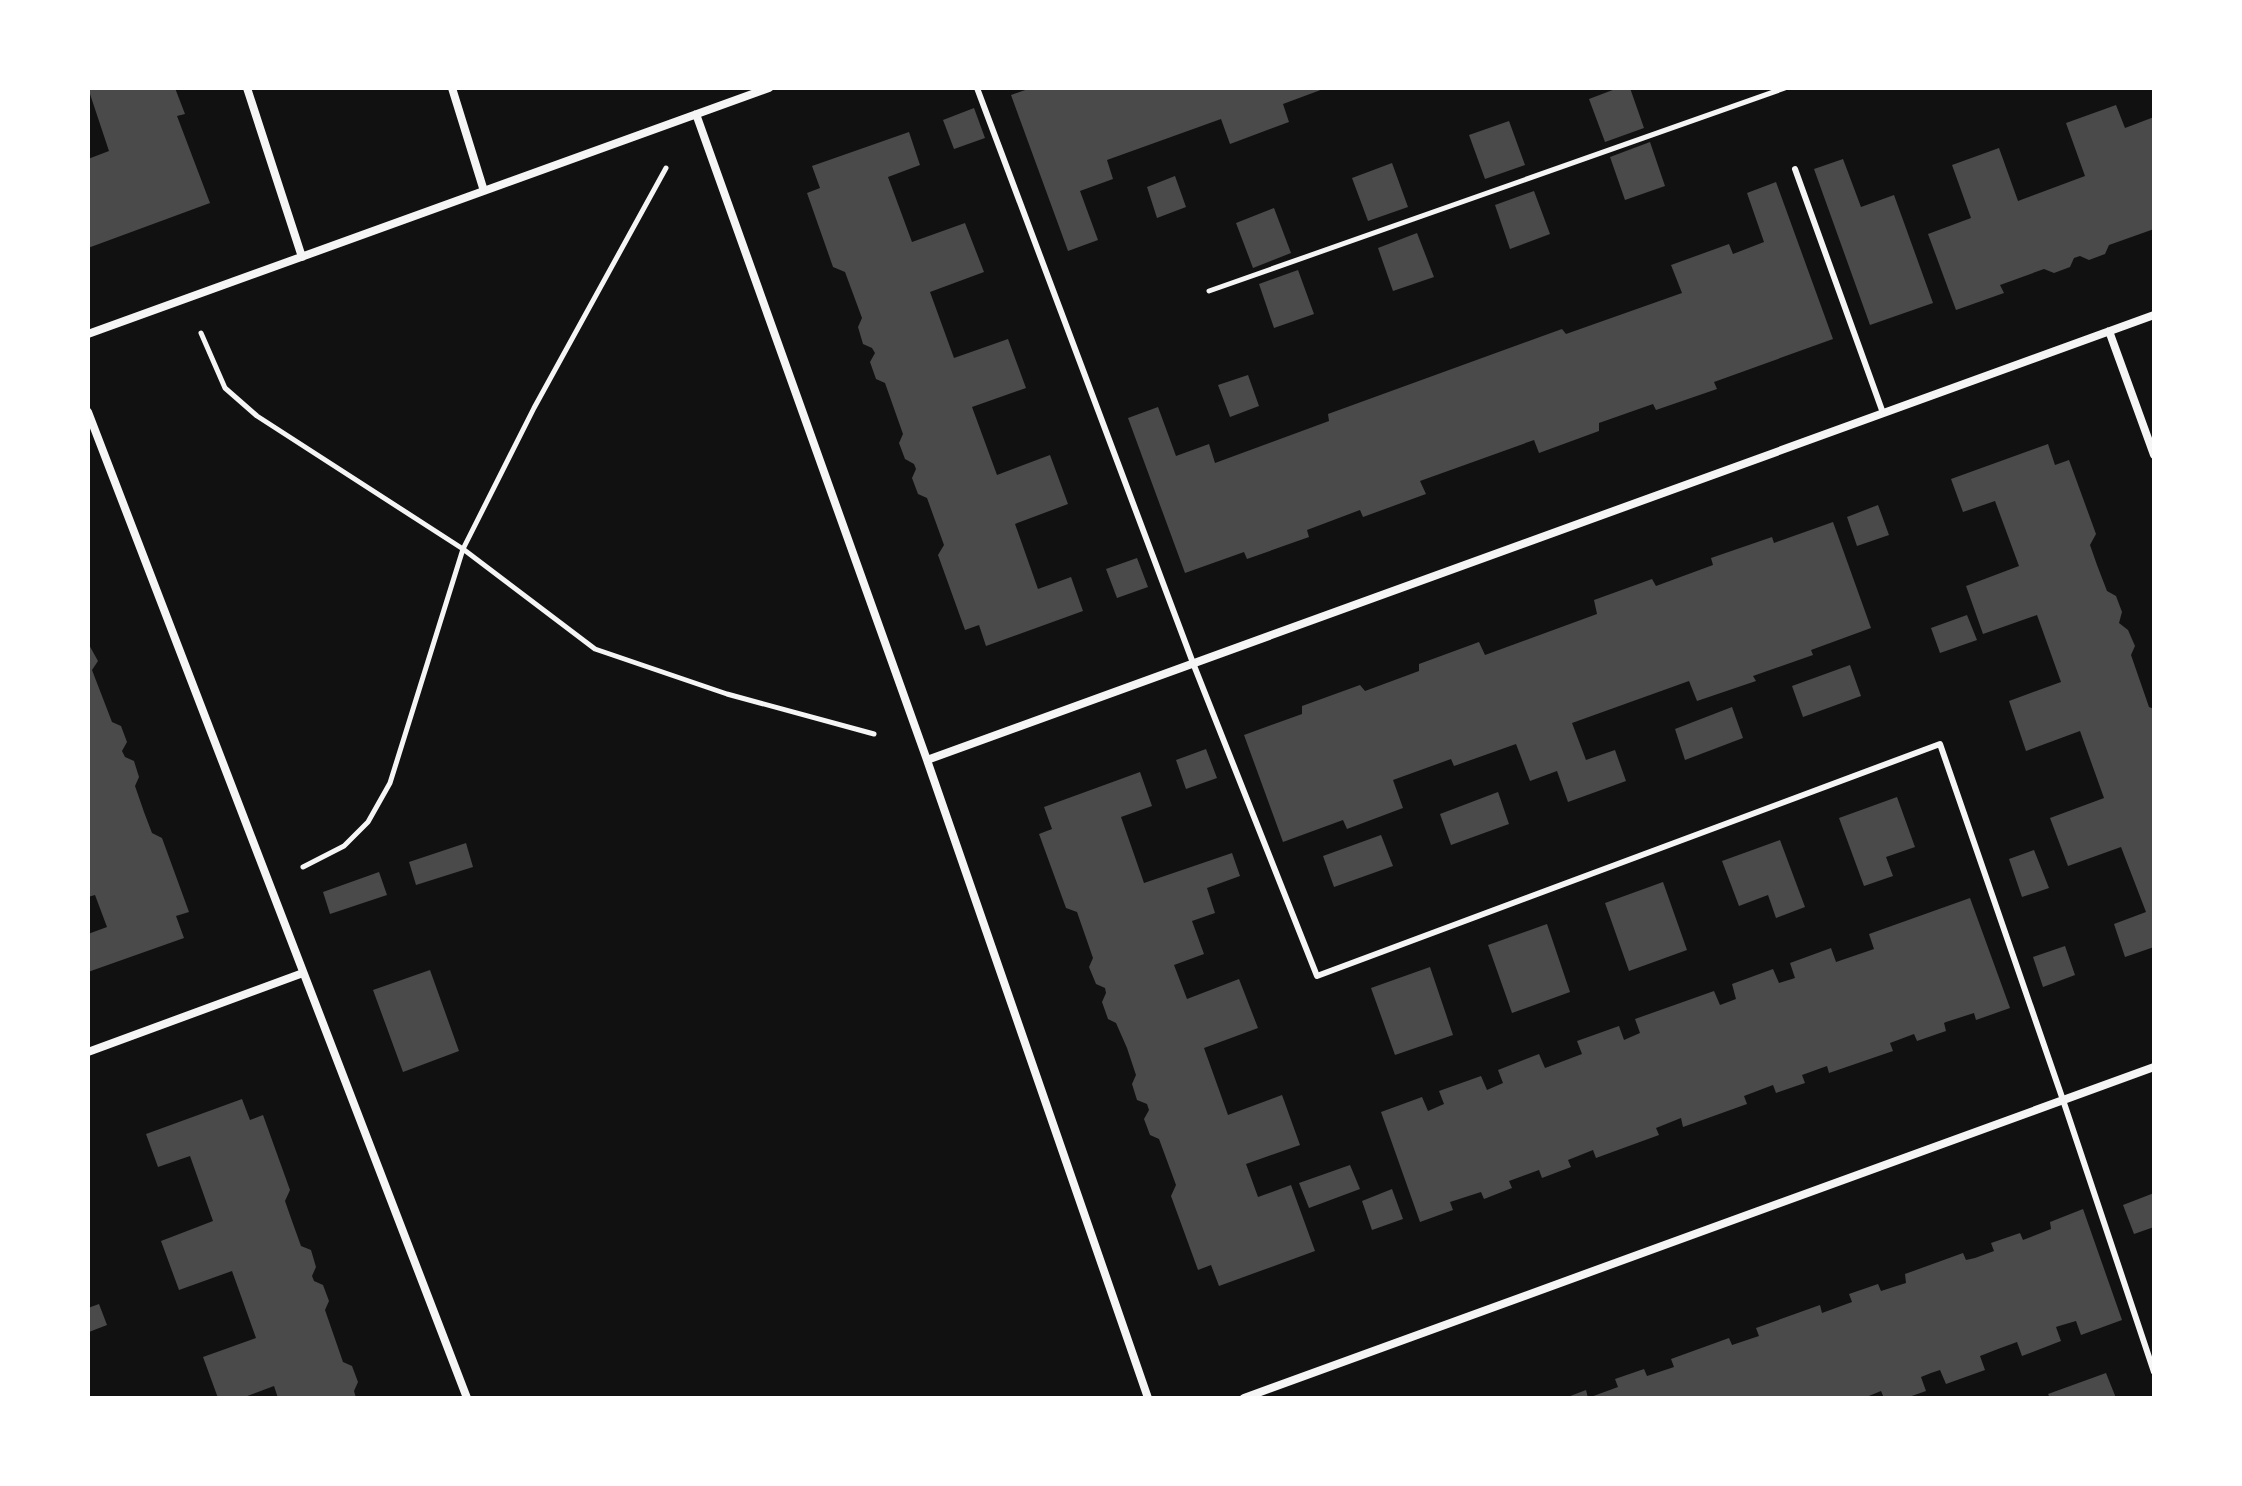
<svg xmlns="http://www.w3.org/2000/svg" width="2242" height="1486" viewBox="0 0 2242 1486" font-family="'Zilla Slab',serif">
	<rect width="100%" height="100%" fill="#111"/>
	<path fill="#4a4a4a" d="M 88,88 L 175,88 L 185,114 L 177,116 L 210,203 L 88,248 L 88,159 L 109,151 Z
		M 1031,88 L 1326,88 L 1283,104 L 1289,122 L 1230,144 L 1221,119 L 1107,160 L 1113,179 L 1080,191 L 1098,240 L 1068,251 L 1011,95 Z
		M 1618,88 L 1630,88 L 1644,128 L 1605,142 L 1589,99 Z
		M 2116,105 L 2125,128 L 2154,117 L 2154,229 L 2109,245 L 2105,254 L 2089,260 L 2080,256 L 2074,258 L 2070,267 L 2054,273 L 2044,269 L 2000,285 L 2004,293 L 1956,310 L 1928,234 L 1971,218 L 1952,165 L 1999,148 L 2018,201 L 2085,176 L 2066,123 Z
		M 974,108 L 985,138 L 954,149 L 943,120 Z
		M 1509,121 L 1525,165 L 1485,179 L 1469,135 Z
		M 909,132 L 920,165 L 888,177 L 912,242 L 965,223 L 984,272 L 930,292 L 954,358 L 1008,339 L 1026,388 L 972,407 L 997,475 L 1050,455 L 1068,504 L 1015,524 L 1038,589 L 1071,577 L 1083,611 L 986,646 L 979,625 L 965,630 L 938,555 L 944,545 L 927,498 L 918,494 L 912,478 L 916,469 L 914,464 L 905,459 L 899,443 L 903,434 L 885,383 L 876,379 L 870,362 L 875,353 L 872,348 L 863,344 L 858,327 L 862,318 L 845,272 L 833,267 L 807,193 L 820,188 L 812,166 Z
		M 1650,142 L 1665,186 L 1625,200 L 1610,157 Z
		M 1843,159 L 1861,207 L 1894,195 L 1933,303 L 1870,325 L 1814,169 Z
		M 1392,163 L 1408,207 L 1368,221 L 1352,178 Z
		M 1175,176 L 1186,207 L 1157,218 L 1147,187 Z
		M 1776,182 L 1833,339 L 1714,382 L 1717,389 L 1656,410 L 1653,404 L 1599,423 L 1599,431 L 1539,453 L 1534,440 L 1420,481 L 1426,494 L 1363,517 L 1360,510 L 1307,530 L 1309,537 L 1247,559 L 1244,552 L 1185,573 L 1128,418 L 1158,407 L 1176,456 L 1209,444 L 1215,463 L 1329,421 L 1328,414 L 1562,329 L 1566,334 L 1682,293 L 1671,265 L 1729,244 L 1733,254 L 1764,242 L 1747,193 Z
		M 1534,191 L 1550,234 L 1510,249 L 1495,205 Z
		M 1274,208 L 1291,253 L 1253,268 L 1236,223 Z
		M 1417,233 L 1434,277 L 1393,291 L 1378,248 Z
		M 1298,270 L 1314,314 L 1274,328 L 1259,284 Z
		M 1248,375 L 1259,406 L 1230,417 L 1218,385 Z
		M 2048,444 L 2055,465 L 2069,460 L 2096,534 L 2090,545 L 2097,565 L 2107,591 L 2116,596 L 2122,612 L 2119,623 L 2128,630 L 2135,646 L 2131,655 L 2149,707 L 2154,709 L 2154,947 L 2125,957 L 2114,924 L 2146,912 L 2121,847 L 2068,866 L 2050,818 L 2104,798 L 2080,731 L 2026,751 L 2009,701 L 2061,682 L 2037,615 L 1983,634 L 1966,586 L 2019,566 L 1995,501 L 1963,512 L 1951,479 Z
		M 1878,505 L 1889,535 L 1857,546 L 1847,517 Z
		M 1833,522 L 1871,628 L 1811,650 L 1813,655 L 1753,676 L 1756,681 L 1697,701 L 1689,681 L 1572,723 L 1586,760 L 1615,750 L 1626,781 L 1568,802 L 1557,771 L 1530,781 L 1516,744 L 1454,766 L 1451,759 L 1393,780 L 1403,808 L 1347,829 L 1343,820 L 1283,842 L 1244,735 L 1302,714 L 1302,706 L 1360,685 L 1365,691 L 1419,671 L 1419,664 L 1479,642 L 1485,655 L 1597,614 L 1594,600 L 1652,579 L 1656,586 L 1713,565 L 1711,558 L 1772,537 L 1774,543 Z
		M 1137,558 L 1148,587 L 1117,598 L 1106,569 Z
		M 1967,615 L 1977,640 L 1940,653 L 1931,628 Z
		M 88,643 L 98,661 L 92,670 L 112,722 L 121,726 L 127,742 L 122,751 L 125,757 L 134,761 L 139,777 L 135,786 L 144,812 L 152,833 L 162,838 L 189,912 L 176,916 L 184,938 L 88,972 L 88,934 L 107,927 L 95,895 L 88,897 Z
		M 1850,665 L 1861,696 L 1803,717 L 1792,686 Z
		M 1732,707 L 1743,738 L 1685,760 L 1675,729 Z
		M 1206,749 L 1217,778 L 1186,789 L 1176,760 Z
		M 1140,772 L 1152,806 L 1121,817 L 1144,883 L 1232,853 L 1240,876 L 1207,888 L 1215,913 L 1192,921 L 1204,954 L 1174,965 L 1187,999 L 1239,979 L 1258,1028 L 1204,1048 L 1228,1115 L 1282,1095 L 1300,1145 L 1246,1164 L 1258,1197 L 1291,1185 L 1315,1251 L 1219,1286 L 1211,1265 L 1198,1270 L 1171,1196 L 1176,1185 L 1159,1139 L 1150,1135 L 1144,1119 L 1149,1110 L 1147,1104 L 1137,1100 L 1132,1084 L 1136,1075 L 1127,1048 L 1116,1023 L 1108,1019 L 1102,1002 L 1106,993 L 1105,988 L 1096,984 L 1089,967 L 1093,958 L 1077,912 L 1066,908 L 1039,834 L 1052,829 L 1044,807 Z
		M 1498,792 L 1509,824 L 1451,845 L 1440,814 Z
		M 1897,797 L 1915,847 L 1886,857 L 1893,876 L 1864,886 L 1839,818 Z
		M 1381,835 L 1393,866 L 1334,887 L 1323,856 Z
		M 1780,840 L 1805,907 L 1776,918 L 1768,895 L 1739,906 L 1722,861 Z
		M 466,843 L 473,867 L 416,885 L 409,862 Z
		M 2034,850 L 2049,888 L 2022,897 L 2009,859 Z
		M 379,872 L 387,895 L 330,914 L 323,892 Z
		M 1663,882 L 1687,950 L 1629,971 L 1605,903 Z
		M 1970,898 L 2010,1008 L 1976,1020 L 1974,1013 L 1946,1022 L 1944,1023 L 1946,1031 L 1917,1041 L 1914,1034 L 1890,1043 L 1893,1051 L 1829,1073 L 1827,1066 L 1802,1075 L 1805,1083 L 1776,1093 L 1773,1085 L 1744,1096 L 1747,1104 L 1683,1127 L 1681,1118 L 1656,1128 L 1659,1135 L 1596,1158 L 1593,1150 L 1568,1160 L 1571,1167 L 1542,1178 L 1539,1170 L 1509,1181 L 1512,1188 L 1484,1199 L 1481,1192 L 1450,1202 L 1453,1210 L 1420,1222 L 1381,1112 L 1422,1097 L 1428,1111 L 1444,1104 L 1439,1091 L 1481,1076 L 1487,1090 L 1503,1083 L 1498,1070 L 1539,1054 L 1545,1068 L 1582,1054 L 1577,1041 L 1619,1026 L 1624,1040 L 1640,1033 L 1635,1019 L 1714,991 L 1720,1005 L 1736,999 L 1732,984 L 1773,969 L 1779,983 L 1795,978 L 1790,963 L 1831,948 L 1836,962 L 1874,949 L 1869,934 Z
		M 1547,924 L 1570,992 L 1512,1013 L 1488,945 Z
		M 2065,946 L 2075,975 L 2043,987 L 2033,957 Z
		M 1430,967 L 1453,1035 L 1395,1055 L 1371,988 Z
		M 430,970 L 459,1051 L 403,1072 L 373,990 Z
		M 242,1099 L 250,1120 L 263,1115 L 290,1190 L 285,1201 L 292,1221 L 301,1246 L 311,1250 L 316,1267 L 312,1276 L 314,1281 L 323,1285 L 329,1301 L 325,1310 L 343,1362 L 352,1366 L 358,1382 L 354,1391 L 356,1398 L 278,1398 L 274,1386 L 242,1398 L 218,1398 L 203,1357 L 256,1338 L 232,1271 L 179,1290 L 161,1241 L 213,1221 L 190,1156 L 158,1167 L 146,1134 Z
		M 1350,1165 L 1360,1189 L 1309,1208 L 1299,1183 Z
		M 1392,1189 L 1403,1219 L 1372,1230 L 1362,1201 Z
		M 2154,1193 L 2154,1227 L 2134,1234 L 2123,1205 Z
		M 2083,1209 L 2122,1320 L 2081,1335 L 2076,1321 L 2059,1326 L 2056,1327 L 2061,1341 L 2022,1356 L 2017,1342 L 1998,1349 L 1980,1356 L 1985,1370 L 1946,1384 L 1940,1370 L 1931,1373 L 1921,1377 L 1926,1391 L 1906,1398 L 1884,1398 L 1881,1391 L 1864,1398 L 1588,1398 L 1618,1387 L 1615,1379 L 1644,1369 L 1647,1376 L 1674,1367 L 1671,1359 L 1729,1338 L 1732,1345 L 1759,1336 L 1756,1328 L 1820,1305 L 1822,1313 L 1852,1302 L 1849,1294 L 1878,1284 L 1881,1291 L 1906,1283 L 1905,1274 L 1963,1253 L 1966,1260 L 1975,1258 L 1994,1251 L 1991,1243 L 2020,1233 L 2023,1240 L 2051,1229 L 2050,1222 Z
		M 99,1304 L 107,1325 L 89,1332 L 88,1308 Z
		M 2106,1373 L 2116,1398 L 2050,1398 L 2048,1394 Z
		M 1586,1390 L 1588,1398 L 1565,1398 Z"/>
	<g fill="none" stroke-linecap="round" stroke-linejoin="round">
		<path stroke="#f5f5f5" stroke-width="5" d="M 1209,291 L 1785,88
			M 201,333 L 225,388 L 257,416 L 463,549 L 595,649 L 727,694 L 874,734
			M 303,867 L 344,846 L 368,822 L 390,783 L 463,549 L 534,408 L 666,168"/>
		<path stroke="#f5f5f5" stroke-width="6" d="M 977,88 L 1193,663 L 1317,976 L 1940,744 L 2063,1100 L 2154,1372
			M 1795,169 L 1883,413"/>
		<path stroke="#f5f5f5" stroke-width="8" d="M 247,88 L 302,257
			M 452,88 L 484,191
			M 696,114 L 927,760 L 1148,1398
			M 2109,331 L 2154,455
			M 88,334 L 769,88
			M 88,412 L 467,1398
			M 927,760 L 2154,315
			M 88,1052 L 303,973
			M 1244,1398 L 2154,1067"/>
	</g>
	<rect width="2242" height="1486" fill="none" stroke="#ffffff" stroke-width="180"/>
</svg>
